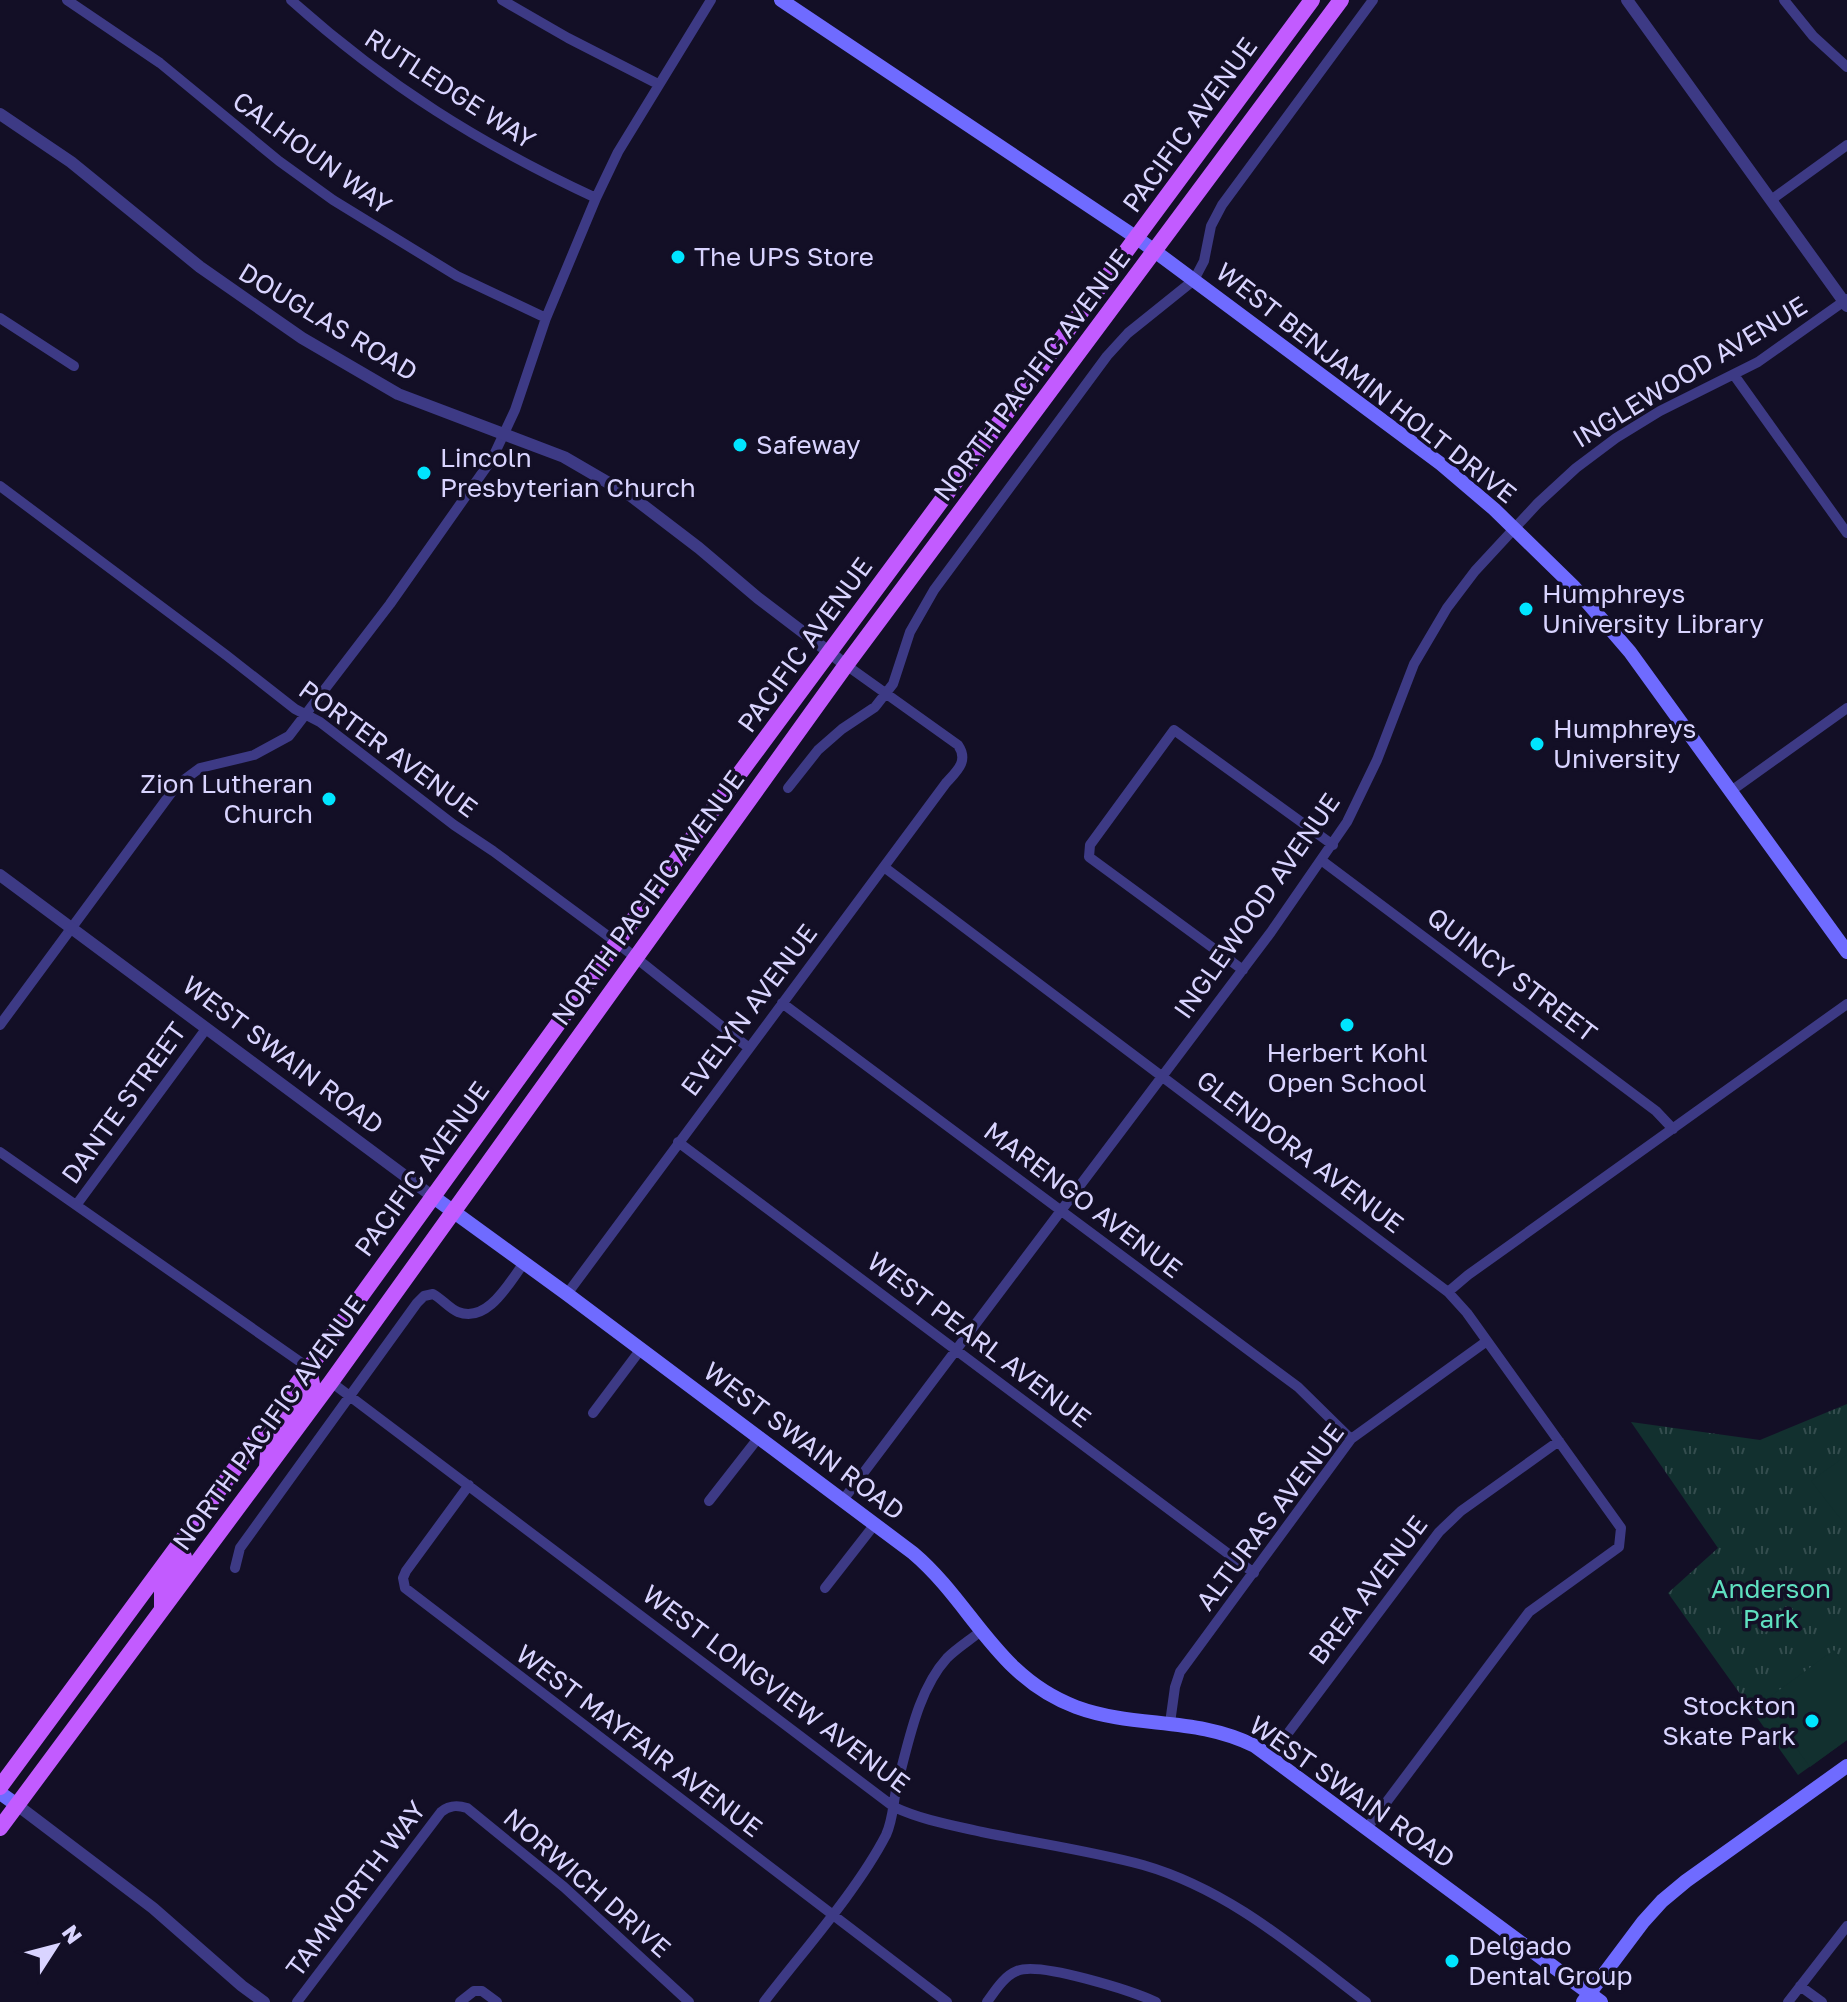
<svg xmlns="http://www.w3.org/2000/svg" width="1847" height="2002" viewBox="0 0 1847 2002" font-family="'Golos Text',sans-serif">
	<defs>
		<pattern id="grass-tufts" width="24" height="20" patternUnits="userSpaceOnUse" patternTransform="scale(2)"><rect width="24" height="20" fill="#12302f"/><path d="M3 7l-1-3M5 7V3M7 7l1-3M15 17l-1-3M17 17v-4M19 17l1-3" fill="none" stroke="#344d4e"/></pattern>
	</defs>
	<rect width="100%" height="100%" fill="#130f26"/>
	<path fill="url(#grass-tufts)" d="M 1847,1404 L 1847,1740 L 1798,1775 L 1668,1593 L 1718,1548 L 1631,1422 L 1760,1440 Z"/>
	<path fill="#12302f" d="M 1847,1455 L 1847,1527 L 1811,1481 Z
		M 1834,1650 L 1847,1668 L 1847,1740 L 1810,1767 L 1763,1702 Z"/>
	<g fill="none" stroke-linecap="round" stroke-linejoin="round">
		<path stroke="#3d3a85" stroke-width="10" d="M 67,0 L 160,63 L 279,161 L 333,200 L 457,276 L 546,318
			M 291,0 C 386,85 480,144 596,198
			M 502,0 L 568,38 L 658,84
			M 1784,0 L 1813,36 L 1847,67
			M 1771,200 L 1847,145
			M 0,318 L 74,366
			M 1734,375 L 1847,533
			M 0,486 L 226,655 L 295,709 L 320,722 L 454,825 L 493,851 L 616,942 L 749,1048
			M 788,788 L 818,750 L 842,729 L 875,707 L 893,684 L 910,632 L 934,590 L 1107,356 L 1128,333 L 1194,280 L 1204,261 L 1211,226 L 1222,205 L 1373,0
			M 1731,791 L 1847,708
			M 1321,860 L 1656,1111 L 1673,1129
			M 884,867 L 1448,1292 L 1467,1313 L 1621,1528 L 1619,1547 L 1529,1612 L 1367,1828
			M 1243,970 L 1089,857 L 1090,845 L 1174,730 L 1333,845
			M 782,1003 L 1298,1387 L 1351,1439
			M 0,1025 L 177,785 L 200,768 L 254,755 L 289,736 L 390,604 L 492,459 L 515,410 L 546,318 L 596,198 L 618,152 L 711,0
			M 678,1142 L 1254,1573
			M 0,1152 L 309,1368
			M 77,1204 L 206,1029
			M 1448,1292 L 1468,1275 L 1847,1004
			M 567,1294 L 946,783 C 957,771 969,761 958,745 L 846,665
			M 331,1382 L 894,1807 C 922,1820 951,1825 982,1832 C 1035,1843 1091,1851 1143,1865 C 1230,1890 1296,1949 1366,2002
			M 593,1413 L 641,1349
			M 469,1485 L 406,1571 L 403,1578 L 405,1588 L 947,2002
			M 843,1500 L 1271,932 L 1347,822 L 1377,760 L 1414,664 L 1447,608 L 1475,571 L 1538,503 L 1576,468 L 1616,438 L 1660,411 L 1758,362 L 1847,299
			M 709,1501 L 759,1437
			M 235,1568 L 240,1548 L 417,1303 L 424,1296 L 433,1294 C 442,1299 450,1309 458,1312 C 488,1324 510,1281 524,1263
			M 825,1588 L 875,1524
			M 1170,1723 L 1175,1687 L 1180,1672 L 1351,1439 L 1487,1341
			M 1270,1757 L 1439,1532 L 1461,1511 L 1559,1441
			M 1800,1986 L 1822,2002
			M 297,2002 L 441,1812 C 449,1805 457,1805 467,1808 L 564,1887 L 689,2002
			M 460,2002 L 474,1991 L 482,1991 L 497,2002
			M 764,2002 C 803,1951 857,1891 886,1835 C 894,1818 893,1799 898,1781 C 909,1741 918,1690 947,1658 C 957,1648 970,1640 981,1631
			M 987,2002 C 995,1991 1004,1976 1017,1971 C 1039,1961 1132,1991 1156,2002
			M 1788,2002 L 1847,1926"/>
		<path stroke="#3d3a85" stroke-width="12" d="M 1627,0 L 1847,306
			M 0,114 L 71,162 L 200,267 L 302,338 L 398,394 L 564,457 L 631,496 L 699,548 L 758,598 L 846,665
			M 0,875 L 432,1196
			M 17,1805 L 153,1908 L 242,1986 L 264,2002"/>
		<path stroke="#6f6bff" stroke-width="14" d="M 781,0 L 1137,238 L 1441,464 L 1494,509 L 1574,587 L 1630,652 L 1847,952
			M 432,1196 L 567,1294 L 913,1553 C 973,1604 996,1677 1076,1707 C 1136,1729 1195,1716 1255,1746 L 1601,2002
			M 0,1793 L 17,1805
			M 1583,2002 L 1643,1922 L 1662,1901 L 1686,1881 L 1847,1766"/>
		<path stroke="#c25bff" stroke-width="16" d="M 267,1467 L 269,1443 L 312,1384 L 309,1368
			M 162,1609 L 162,1588 L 184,1557
			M 0,1787 L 309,1368 L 717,804 L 1312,0
			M 0,1828 L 331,1382 L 846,665 L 1341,0"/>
	</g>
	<g fill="#00e5ff" stroke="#130f26" stroke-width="3">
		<circle cx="678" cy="257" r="8"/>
		<circle cx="740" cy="445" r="8"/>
		<circle cx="424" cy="473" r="8"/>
		<circle cx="1526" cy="609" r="8"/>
		<circle cx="1537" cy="744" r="8"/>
		<circle cx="329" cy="799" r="8"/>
		<circle cx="1347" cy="1025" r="8"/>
		<circle cx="1812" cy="1721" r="8"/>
		<circle cx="1452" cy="1961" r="8"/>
	</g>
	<g text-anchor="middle" stroke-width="7" stroke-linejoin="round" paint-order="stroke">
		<g font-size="26" fill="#d9d4ff" stroke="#130f26">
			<text transform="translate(450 89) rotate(33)" y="9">RUTLEDGE WAY</text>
			<text transform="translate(1190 125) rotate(-54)" y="9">PACIFIC AVENUE</text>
			<text transform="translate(312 153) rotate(36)" y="9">CALHOUN WAY</text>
			<text transform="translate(328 322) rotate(31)" y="9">DOUGLAS ROAD</text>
			<text transform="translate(1690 372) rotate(-31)" y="9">INGLEWOOD AVENUE</text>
			<text transform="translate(1032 375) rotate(-53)" y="9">NORTH PACIFIC AVENUE</text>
			<text transform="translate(1366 383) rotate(38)" y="9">WEST BENJAMIN HOLT DRIVE</text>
			<text transform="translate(805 645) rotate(-54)" y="9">PACIFIC AVENUE</text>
			<text transform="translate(388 749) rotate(36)" y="9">PORTER AVENUE</text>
			<text transform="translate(648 898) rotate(-54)" y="9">NORTH PACIFIC AVENUE</text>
			<text transform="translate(1257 906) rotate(-55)" y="9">INGLEWOOD AVENUE</text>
			<text transform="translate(1512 975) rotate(37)" y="9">QUINCY STREET</text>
			<text transform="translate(749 1010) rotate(-53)" y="9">EVELYN AVENUE</text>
			<text transform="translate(283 1055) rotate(37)" y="9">WEST SWAIN ROAD</text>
			<text transform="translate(124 1103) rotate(-54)" y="9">DANTE STREET</text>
			<text transform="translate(1300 1152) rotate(37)" y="9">GLENDORA AVENUE</text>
			<text transform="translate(422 1169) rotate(-54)" y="9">PACIFIC AVENUE</text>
			<text transform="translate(1083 1200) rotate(37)" y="9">MARENGO AVENUE</text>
			<text transform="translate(979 1340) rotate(37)" y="9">WEST PEARL AVENUE</text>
			<text transform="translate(269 1423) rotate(-54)" y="9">NORTH PACIFIC AVENUE</text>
			<text transform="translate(804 1441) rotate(37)" y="9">WEST SWAIN ROAD</text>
			<text transform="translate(1270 1517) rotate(-53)" y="9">ALTURAS AVENUE</text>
			<text transform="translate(1368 1590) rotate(-53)" y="9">BREA AVENUE</text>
			<text transform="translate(776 1689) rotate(37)" y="9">WEST LONGVIEW AVENUE</text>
			<text transform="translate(639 1741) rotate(37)" y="9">WEST MAYFAIR AVENUE</text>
			<text transform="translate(1352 1792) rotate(35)" y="9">WEST SWAIN ROAD</text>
			<text transform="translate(587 1883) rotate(41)" y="9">NORWICH DRIVE</text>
			<text transform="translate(356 1889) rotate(-53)" y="9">TAMWORTH WAY</text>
		</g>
		<g font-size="26" fill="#d9d4ff" stroke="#130f26" text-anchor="start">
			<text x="694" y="266">The UPS Store</text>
			<text x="756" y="454">Safeway</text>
			<text x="440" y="467">Lincoln<tspan x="440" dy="30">Presbyterian Church</tspan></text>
			<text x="1542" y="603">Humphreys<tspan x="1542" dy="30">University Library</tspan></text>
			<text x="1553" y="738">Humphreys<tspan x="1553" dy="30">University</tspan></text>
			<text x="313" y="793" text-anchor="end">Zion Lutheran<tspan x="313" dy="30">Church</tspan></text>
			<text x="1347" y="1062" text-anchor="middle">Herbert Kohl<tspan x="1347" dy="30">Open School</tspan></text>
			<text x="1796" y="1715" text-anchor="end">Stockton<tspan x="1796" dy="30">Skate Park</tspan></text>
			<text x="1468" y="1955">Delgado<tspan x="1468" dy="30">Dental Group</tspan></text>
		</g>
		<g font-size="26" fill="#5fe0c0" stroke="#130f26">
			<text x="1771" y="1598">Anderson<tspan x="1771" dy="30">Park</tspan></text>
		</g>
	</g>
	<g transform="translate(56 1946) rotate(54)" stroke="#130f26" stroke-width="6" paint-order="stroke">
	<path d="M0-6L14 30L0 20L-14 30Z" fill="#d9d4ff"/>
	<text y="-12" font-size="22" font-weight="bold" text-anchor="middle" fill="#d9d4ff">N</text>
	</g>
</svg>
